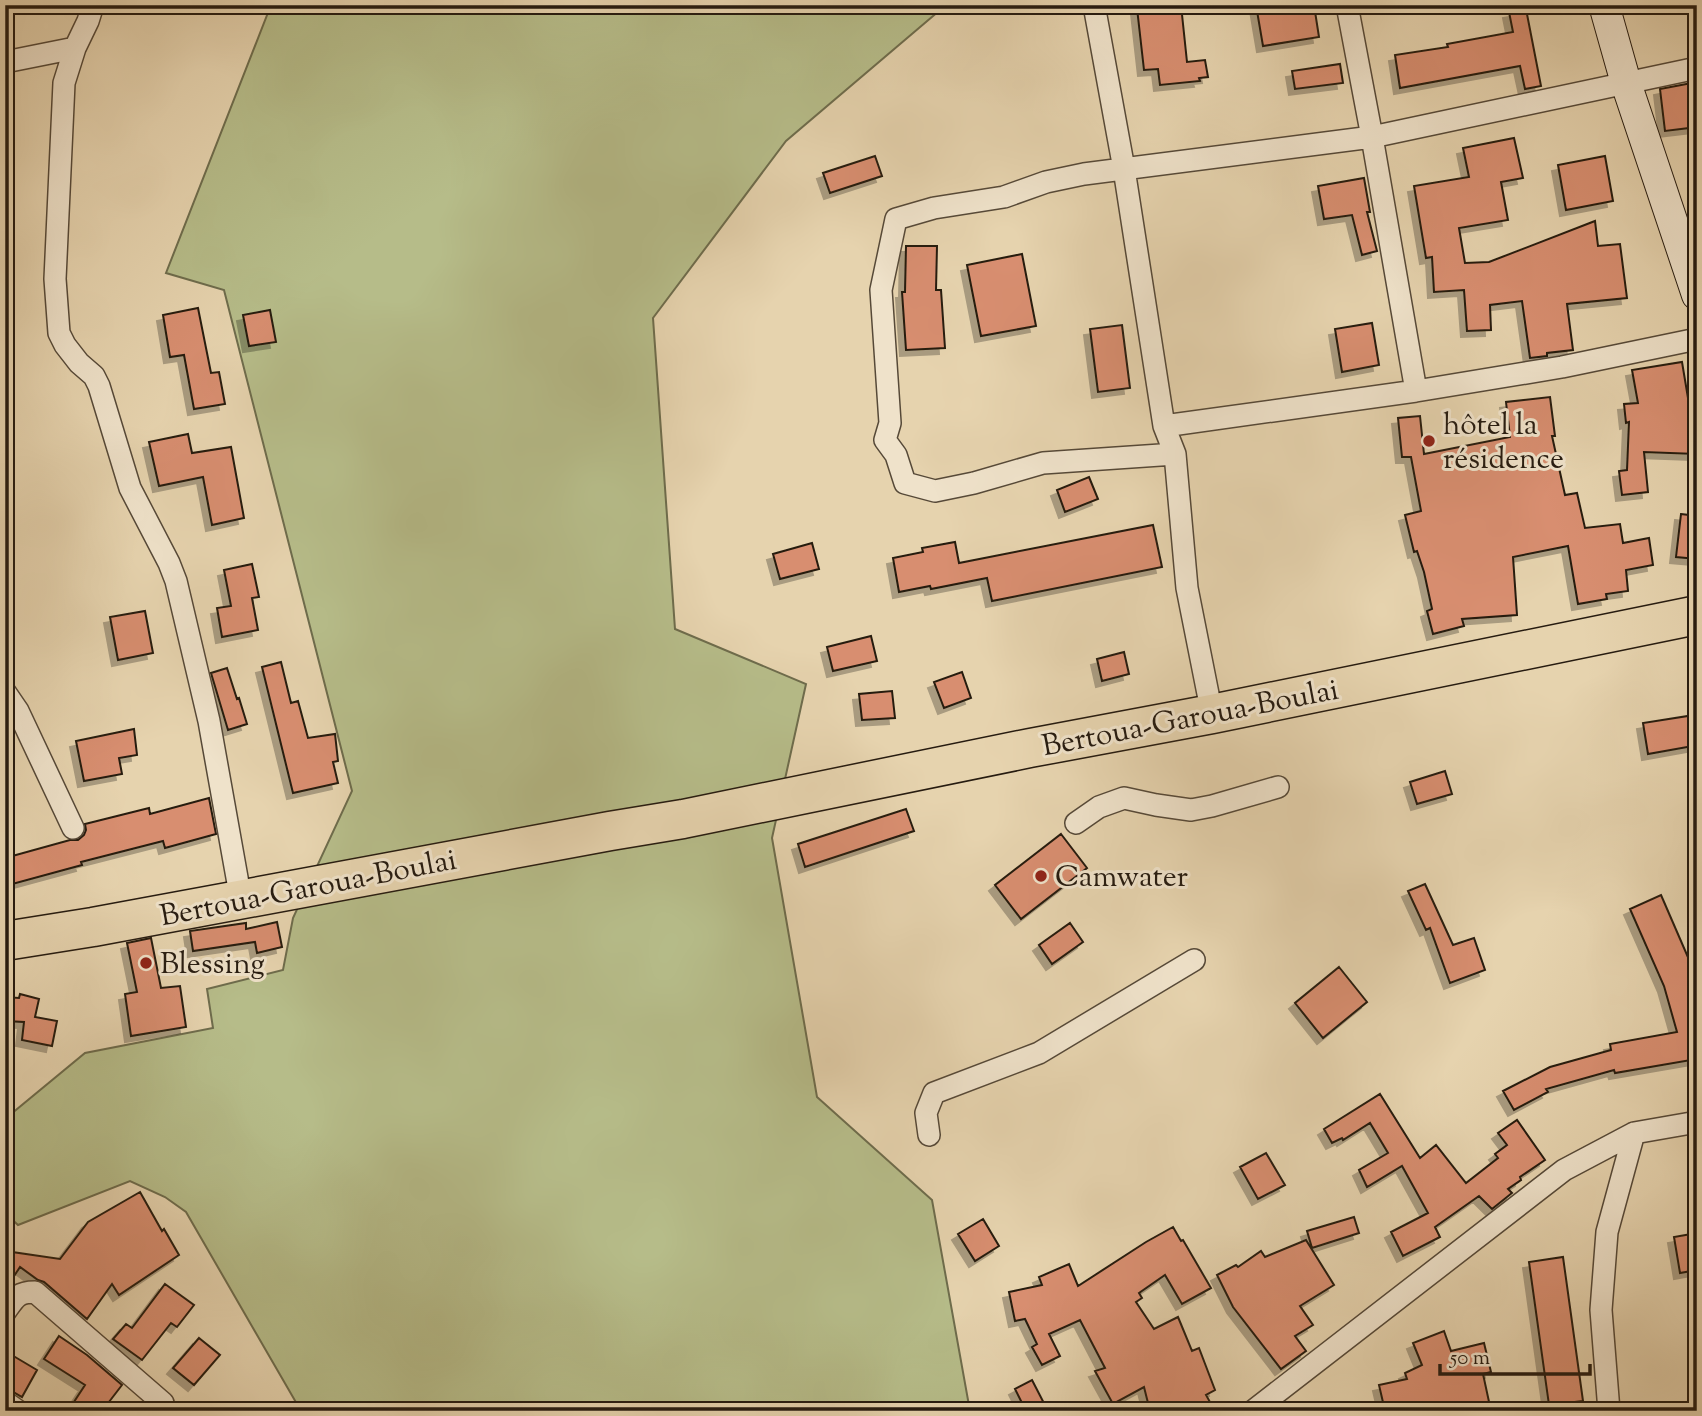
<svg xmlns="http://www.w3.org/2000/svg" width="1702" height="1416" viewBox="0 0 1702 1416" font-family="'Sorts Mill Goudy',serif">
	<defs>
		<filter id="shadow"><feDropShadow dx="-6" dy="6" stdDeviation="0" flood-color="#0004"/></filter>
	</defs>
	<rect width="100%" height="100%" fill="#e6d3ae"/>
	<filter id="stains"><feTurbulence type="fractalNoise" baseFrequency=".00286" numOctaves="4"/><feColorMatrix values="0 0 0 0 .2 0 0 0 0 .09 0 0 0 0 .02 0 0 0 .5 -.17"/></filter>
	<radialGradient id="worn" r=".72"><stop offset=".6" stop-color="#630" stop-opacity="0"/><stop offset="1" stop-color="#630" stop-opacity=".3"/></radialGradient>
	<path fill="#b6bc89" stroke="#6e6c4c" stroke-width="2" d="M 271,5 L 946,5 L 786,141 L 653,318 L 675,629 L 806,684 L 772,838 L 817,1097 L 932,1200 L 970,1411 L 301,1411 L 186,1212 L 165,1197 L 130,1181 L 18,1225 L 5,1213 L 5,1119 L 85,1053 L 213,1028 L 207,989 L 283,970 L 293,918 L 352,791 L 224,290 L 166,273 Z"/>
	<path fill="#d88e6f" stroke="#261b10" stroke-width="2" filter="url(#shadow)" d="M 1157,5 L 1181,5 L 1187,62 L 1205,60 L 1208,77 L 1199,78 L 1200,81 L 1160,85 L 1158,69 L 1144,70 L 1137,8 Z
		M 1256,5 L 1314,5 L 1319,37 L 1263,46 Z
		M 1526,9 L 1541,86 L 1525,89 L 1520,66 L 1400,88 L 1395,55 L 1448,47 L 1447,44 L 1513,32 L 1509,12 Z
		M 1340,64 L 1343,83 L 1295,89 L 1292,71 Z
		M 1697,82 L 1697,127 L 1665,131 L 1660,89 Z
		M 1514,138 L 1523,178 L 1501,182 L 1508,220 L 1459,228 L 1465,263 L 1489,262 L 1595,221 L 1598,246 L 1620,244 L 1627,298 L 1567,304 L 1573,350 L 1547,353 L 1547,356 L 1530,358 L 1522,301 L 1490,305 L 1491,330 L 1467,331 L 1464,290 L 1434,292 L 1432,257 L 1426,258 L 1414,186 L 1469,177 L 1463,148 Z
		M 875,156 L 882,176 L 830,193 L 823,173 Z
		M 1605,156 L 1613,201 L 1566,210 L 1558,165 Z
		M 1364,178 L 1370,212 L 1367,212 L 1377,251 L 1362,255 L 1352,215 L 1324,219 L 1318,186 Z
		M 906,246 L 937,246 L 936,290 L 941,290 L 945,348 L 906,350 L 902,292 L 905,292 Z
		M 1022,254 L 1036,326 L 981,336 L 967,265 Z
		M 198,308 L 211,373 L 219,372 L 225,404 L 194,409 L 184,355 L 170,357 L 163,315 Z
		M 270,310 L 276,342 L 249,346 L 243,315 Z
		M 1372,323 L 1379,365 L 1342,372 L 1335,329 Z
		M 1122,325 L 1130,388 L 1098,392 L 1090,329 Z
		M 1682,362 L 1688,398 L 1697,396 L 1697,454 L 1644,452 L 1648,492 L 1622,495 L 1619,471 L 1627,470 L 1629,422 L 1626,423 L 1624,404 L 1638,403 L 1632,370 Z
		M 1550,397 L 1555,436 L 1552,436 L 1565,495 L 1577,493 L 1585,528 L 1620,524 L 1623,543 L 1649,538 L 1653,565 L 1626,570 L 1628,591 L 1606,594 L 1607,599 L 1578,604 L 1568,546 L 1513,557 L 1517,615 L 1462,619 L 1464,626 L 1433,634 L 1427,611 L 1432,609 L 1424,572 L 1417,551 L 1414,552 L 1405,515 L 1421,511 L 1411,457 L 1402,457 L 1398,418 L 1420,416 L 1424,454 L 1510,437 L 1506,402 Z
		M 188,434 L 192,453 L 231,447 L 244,518 L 212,525 L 203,477 L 159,486 L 149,442 Z
		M 1089,477 L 1098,499 L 1065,512 L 1057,490 Z
		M 1681,514 L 1697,516 L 1697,559 L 1676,557 Z
		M 1153,525 L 1162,567 L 992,601 L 987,578 L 931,589 L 930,586 L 899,592 L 893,558 L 923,552 L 922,548 L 955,542 L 959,563 Z
		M 812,543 L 819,569 L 780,579 L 773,554 Z
		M 252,564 L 259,597 L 252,598 L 258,630 L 222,637 L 217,608 L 231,606 L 224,570 Z
		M 145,611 L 153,653 L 118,660 L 110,617 Z
		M 871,636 L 877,661 L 833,671 L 827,647 Z
		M 1124,652 L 1129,674 L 1102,681 L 1097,659 Z
		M 281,662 L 291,703 L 298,701 L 308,738 L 335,734 L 338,761 L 333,762 L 338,783 L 293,793 L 262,667 Z
		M 227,668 L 237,699 L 239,698 L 247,724 L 228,730 L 211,673 Z
		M 962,672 L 971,698 L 944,708 L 934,682 Z
		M 892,691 L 895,718 L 862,720 L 859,694 Z
		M 1688,716 L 1693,746 L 1648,754 L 1643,723 Z
		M 134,729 L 137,755 L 119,758 L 122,774 L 84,781 L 76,741 Z
		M 1445,771 L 1452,794 L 1417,804 L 1410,782 Z
		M 209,798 L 216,834 L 165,848 L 163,841 L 81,862 L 82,865 L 5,886 L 5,858 L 70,840 L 78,840 L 84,835 L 86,830 L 85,824 L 149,808 L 150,814 Z
		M 906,809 L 914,831 L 805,867 L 798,844 Z
		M 1061,834 L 1087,868 L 1021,919 L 995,885 Z
		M 1425,884 L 1453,945 L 1474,938 L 1485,970 L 1450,983 L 1430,928 L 1426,930 L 1408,891 Z
		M 1661,895 L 1697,978 L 1697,1011 L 1690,1013 L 1697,1059 L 1615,1073 L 1614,1070 L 1546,1089 L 1548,1092 L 1514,1110 L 1503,1091 L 1550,1067 L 1611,1050 L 1610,1044 L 1677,1032 L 1664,986 L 1630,909 Z
		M 277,922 L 282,947 L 257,953 L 255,942 L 193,951 L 190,931 L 246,923 L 246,929 Z
		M 1070,923 L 1083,942 L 1052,964 L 1039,945 Z
		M 151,938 L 161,988 L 180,986 L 186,1027 L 131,1036 L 125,994 L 137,992 L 127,943 Z
		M 1339,967 L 1367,1002 L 1323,1038 L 1295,1003 Z
		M 20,994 L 39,999 L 35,1017 L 57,1021 L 52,1046 L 22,1040 L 24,1022 L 5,1021 L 5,997 L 19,998 Z
		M 1380,1094 L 1420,1158 L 1436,1145 L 1466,1183 L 1498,1158 L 1495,1154 L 1507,1145 L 1498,1133 L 1517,1120 L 1545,1160 L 1520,1177 L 1521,1180 L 1508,1189 L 1512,1193 L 1492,1209 L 1479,1196 L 1435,1227 L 1440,1237 L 1403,1256 L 1391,1232 L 1428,1213 L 1402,1166 L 1367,1187 L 1359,1170 L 1388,1153 L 1370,1123 L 1343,1140 L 1342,1138 L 1332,1143 L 1324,1129 Z
		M 1266,1153 L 1285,1185 L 1258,1199 L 1240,1167 Z
		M 140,1192 L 162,1231 L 164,1229 L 179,1255 L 119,1295 L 112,1284 L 87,1319 L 44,1282 L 38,1280 L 20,1267 L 5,1290 L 5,1251 L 60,1259 L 88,1222 Z
		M 1354,1217 L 1359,1233 L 1312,1248 L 1307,1231 Z
		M 983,1219 L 999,1246 L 975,1261 L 958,1234 Z
		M 1173,1227 L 1181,1241 L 1183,1240 L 1211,1288 L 1182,1304 L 1165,1275 L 1139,1293 L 1142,1298 L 1136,1302 L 1154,1329 L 1178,1317 L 1192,1351 L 1199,1348 L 1215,1390 L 1206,1395 L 1215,1411 L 1150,1411 L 1144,1387 L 1113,1404 L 1095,1371 L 1105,1368 L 1080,1320 L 1049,1334 L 1060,1356 L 1042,1365 L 1032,1347 L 1037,1344 L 1025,1319 L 1015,1321 L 1009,1292 L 1042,1285 L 1039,1277 L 1069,1264 L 1078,1286 L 1146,1242 Z
		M 1697,1233 L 1697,1270 L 1680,1273 L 1674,1237 Z
		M 1306,1240 L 1334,1285 L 1300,1306 L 1313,1325 L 1295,1336 L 1306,1351 L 1281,1369 L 1233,1307 L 1217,1275 L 1236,1265 L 1238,1267 L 1261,1251 L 1265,1257 Z
		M 1563,1257 L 1583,1401 L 1549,1405 L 1529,1262 Z
		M 165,1284 L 194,1305 L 177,1327 L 171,1323 L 142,1360 L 113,1339 L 126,1324 L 132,1328 Z
		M 1444,1331 L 1451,1351 L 1484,1343 L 1491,1372 L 1483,1374 L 1491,1411 L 1385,1411 L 1379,1385 L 1407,1379 L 1405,1373 L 1422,1365 L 1413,1343 Z
		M 59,1336 L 87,1355 L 122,1385 L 102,1411 L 68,1411 L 85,1385 L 44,1359 Z
		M 199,1338 L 220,1355 L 194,1385 L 173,1368 Z
		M 5,1351 L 37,1370 L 22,1397 L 5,1387 Z
		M 1032,1380 L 1048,1411 L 1026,1411 L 1015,1389 Z"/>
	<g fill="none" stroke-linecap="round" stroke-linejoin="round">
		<defs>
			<path id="street" d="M 93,5 L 88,21 L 75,48 L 64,83 L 55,279 L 59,333 L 65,345 L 79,363 L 94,376 L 99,386 L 130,488 L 169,563 L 176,581 L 209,721 L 241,900
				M 1094,5 L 1124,169 L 1164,426
				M 1347,5 L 1372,137 L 1416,391
				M 5,62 L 75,48
				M 1175,454 L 1043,463 L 974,483 L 935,491 L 905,483 L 896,455 L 885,440 L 890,423 L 881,290 L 896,219 L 934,208 L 1004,197 L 1046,182 L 1084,174 L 1372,137 L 1697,68
				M 5,692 L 18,711 L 73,828
				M 1212,714 L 1187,588 L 1175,454 L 1164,426 L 1416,391 L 1562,367 L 1697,339
				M 1076,823 L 1099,807 L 1124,798 L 1156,805 L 1191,810 L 1212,806 L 1278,787
				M 929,1135 L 926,1113 L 934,1093 L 1039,1053 L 1194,960
				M 5,1312 C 15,1298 17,1292 35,1292 L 163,1403
				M 5,1402 L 18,1411
				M 1253,1411 L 1564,1170 L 1634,1133 L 1697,1122
				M 1609,1411 L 1601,1310 L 1607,1232 L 1634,1133"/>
			<path id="secondary" d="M 1604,5 L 1626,83 L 1697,295"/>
			<path id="highway" d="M 5,941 L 93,927 L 610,831 L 683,819 L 1030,748 L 1212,714 L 1697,615"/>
		</defs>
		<use href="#street" stroke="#564938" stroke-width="24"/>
		<use href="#secondary" stroke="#261b10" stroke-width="32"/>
		<use href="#highway" stroke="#261b10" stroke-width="41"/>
		<use href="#street" stroke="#efe2ca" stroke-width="21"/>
		<use href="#secondary" stroke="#efe2ca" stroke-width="30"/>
		<use href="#highway" stroke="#e6d3ae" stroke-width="38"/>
	</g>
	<g fill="#8f2418" stroke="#efe2ca" stroke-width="2.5">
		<circle cx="1429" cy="441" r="7"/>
		<circle cx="1041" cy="876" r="7"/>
		<circle cx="146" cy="963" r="7"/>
	</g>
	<g text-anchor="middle" stroke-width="6" stroke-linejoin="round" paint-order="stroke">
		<g font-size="30" fill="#261b10" stroke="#efe2ca" text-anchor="start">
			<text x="1443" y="434">hôtel la<tspan x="1443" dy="34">résidence</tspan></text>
			<text x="1055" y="886">Camwater</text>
			<text x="160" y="973">Blessing</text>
		</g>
		<g font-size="30" fill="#261b10" stroke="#efe2ca">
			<text transform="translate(1190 717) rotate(-11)" y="10">Bertoua-Garoua-Boulai</text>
			<text transform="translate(308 887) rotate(-11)" y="10">Bertoua-Garoua-Boulai</text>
		</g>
	</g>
	<rect width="1702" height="1416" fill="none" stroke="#e6d3ae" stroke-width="28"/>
	<rect x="7" y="7" width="1688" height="1402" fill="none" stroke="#261b10" stroke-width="3.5"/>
	<rect x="14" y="14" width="1674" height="1388" fill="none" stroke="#261b10" stroke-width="2"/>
	<path d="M1440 1364v10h150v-10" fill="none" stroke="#261b10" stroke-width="3.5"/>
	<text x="1450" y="1364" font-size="21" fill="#261b10" stroke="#efe2ca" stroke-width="5" paint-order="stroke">50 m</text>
	<rect width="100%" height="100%" filter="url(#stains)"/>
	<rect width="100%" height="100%" fill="url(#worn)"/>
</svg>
